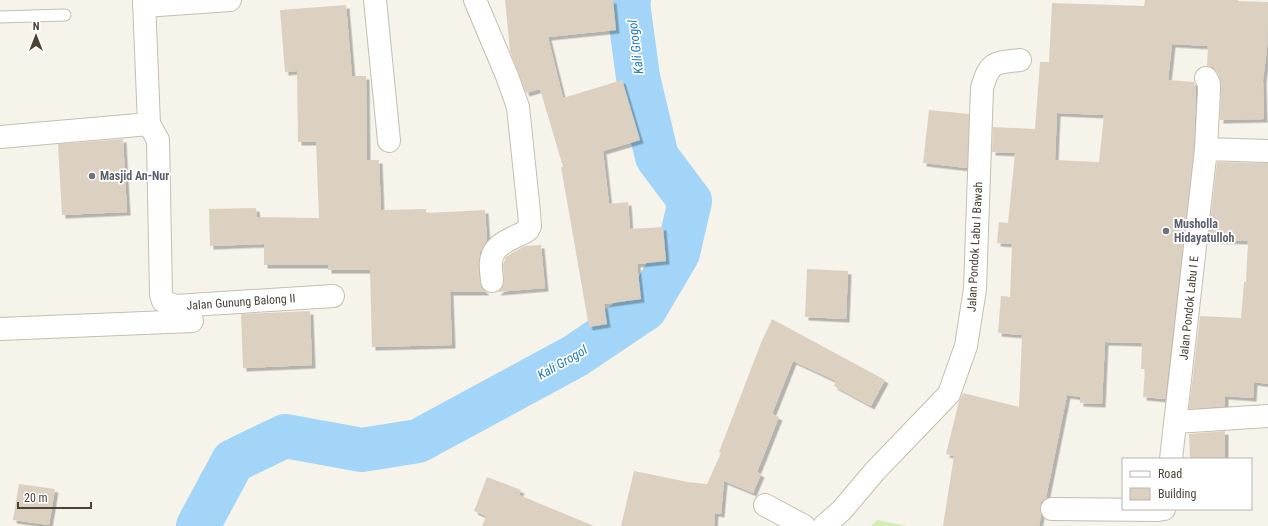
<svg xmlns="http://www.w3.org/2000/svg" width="1268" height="526" viewBox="0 0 1268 526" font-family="'Roboto Condensed',sans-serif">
	<defs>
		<filter id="shadow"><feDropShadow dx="3.5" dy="3.5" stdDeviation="0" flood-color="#0004"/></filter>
	</defs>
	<rect width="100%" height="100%" fill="#f6f3ea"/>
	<path fill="#d2eeb0" d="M 877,520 L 907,526 L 871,526 Z"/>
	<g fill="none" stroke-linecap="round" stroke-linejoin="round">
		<path stroke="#a2d5f7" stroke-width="44" d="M 198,526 L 233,461 L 285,436 L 362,450 L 418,441 L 575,356 L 645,309 L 678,253 L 690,201 L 657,157 L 638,77 L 628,3 L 629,0"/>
	</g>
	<path fill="#dcd1c1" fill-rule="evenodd" filter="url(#shadow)" d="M 505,0 L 613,0 L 616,30 L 548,37 L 563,98 L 622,80 L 640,140 L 603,151 L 609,204 L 628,202 L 630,229 L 663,227 L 666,261 L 637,264 L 641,299 L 604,304 L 607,324 L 589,327 L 561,167 L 563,167 L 540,89 L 526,93 L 510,51 Z
		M 1145,0 L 1238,0 L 1238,1 L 1268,2 L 1267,48 L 1263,80 L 1264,119 L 1220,120 L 1221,84 L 1217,72 L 1213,67 L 1207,66 L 1208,46 L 1172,44 L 1168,80 L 1194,82 L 1196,90 L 1194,148 L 1165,399 L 1143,397 L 1145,369 L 1141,369 L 1142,343 L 1105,342 L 1102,404 L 1080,403 L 1080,397 L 1067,395 L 1046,498 L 1041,502 L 1040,508 L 1041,516 L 1039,526 L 943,526 L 954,456 L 946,454 L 959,401 L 963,393 L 1019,407 L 1022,335 L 998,333 L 1001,296 L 1010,297 L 1012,244 L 997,243 L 999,222 L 1008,223 L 1015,153 L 992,152 L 993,127 L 1035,129 L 1040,62 L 1049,62 L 1052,3 L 1144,6 ZM 1057,113 L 1104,115 L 1099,162 L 1055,160 Z
		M 346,5 L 352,76 L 366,76 L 367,160 L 379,160 L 381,210 L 426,209 L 426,213 L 485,210 L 487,241 L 480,252 L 478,267 L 481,287 L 486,292 L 450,292 L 452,345 L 372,347 L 370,270 L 328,270 L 328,265 L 264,265 L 264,244 L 210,246 L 209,209 L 256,208 L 257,217 L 319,218 L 316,142 L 298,142 L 297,71 L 285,72 L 280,10 Z
		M 929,110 L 969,114 L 967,168 L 923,163 Z
		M 123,139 L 127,212 L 62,215 L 58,144 Z
		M 1217,162 L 1268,163 L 1268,384 L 1254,382 L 1253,398 L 1225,396 L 1225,406 L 1189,409 L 1200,316 L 1241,318 L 1244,282 L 1246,282 L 1248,241 L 1208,240 Z
		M 541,245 L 545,288 L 497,292 L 503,286 L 504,281 L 503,265 L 506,257 L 512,253 L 525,246 Z
		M 807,269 L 848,271 L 846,319 L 805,317 Z
		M 310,311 L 312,365 L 243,368 L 241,314 Z
		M 772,319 L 885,380 L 871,406 L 834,386 L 836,381 L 793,361 L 772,414 L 779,417 L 757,472 L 761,474 L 753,493 L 724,481 L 721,514 L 715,513 L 714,526 L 621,526 L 634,471 L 688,482 L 707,484 L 721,453 L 719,452 L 761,343 Z
		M 1225,431 L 1225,459 L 1190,459 L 1189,434 Z
		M 487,477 L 521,490 L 519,495 L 594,526 L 482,526 L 486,516 L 474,511 Z
		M 19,484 L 55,489 L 49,525 L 13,520 Z"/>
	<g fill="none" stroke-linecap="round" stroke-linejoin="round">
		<defs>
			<path id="service" d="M 0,17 L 65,15"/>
			<path id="minor" d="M 144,0 L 149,124 L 158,140 L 161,295 L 163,301 L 175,306 L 333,296
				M 375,0 L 389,141
				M 475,0 L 507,76 L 518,107 L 529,212 L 530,226 L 528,230 C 514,239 493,242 491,262 C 490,268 492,275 492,281
				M 144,6 L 230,0
				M 0,137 L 149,124
				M 1206,149 L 1268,151
				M 0,329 L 192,321
				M 1176,422 L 1268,416
				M 1171,459 L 1206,149 L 1209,90 L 1209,84 L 1206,78
				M 765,505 L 804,526
				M 1052,509 L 1158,510 L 1164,509
				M 824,526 L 842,510 L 875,471 L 949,394 L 966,346 L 975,289 L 982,88 C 990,61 994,63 1020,60"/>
		</defs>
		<use href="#service" stroke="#c6beae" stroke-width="13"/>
		<use href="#minor" stroke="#c6beae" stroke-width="24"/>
		<use href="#service" stroke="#fff" stroke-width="11"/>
		<use href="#minor" stroke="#fff" stroke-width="22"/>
	</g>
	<g fill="#6b7280" stroke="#fff" stroke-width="1.5">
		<circle cx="92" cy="176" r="4"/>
		<circle cx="1166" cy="231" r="4"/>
	</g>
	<g text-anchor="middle" stroke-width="3.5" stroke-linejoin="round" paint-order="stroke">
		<g font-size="12" font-weight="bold" fill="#5b616d" stroke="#fff" text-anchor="start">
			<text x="100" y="180">Masjid An-Nur</text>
			<text x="1174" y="228">Musholla<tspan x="1174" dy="14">Hidayatulloh</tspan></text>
		</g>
		<g font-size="12" fill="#4c4337" stroke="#fff">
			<text transform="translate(975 247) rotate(-87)" y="4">Jalan Pondok Labu I Bawah</text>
			<text transform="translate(241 302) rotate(-4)" y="4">Jalan Gunung Balong II</text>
			<text transform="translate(1189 308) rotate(-84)" y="4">Jalan Pondok Labu I E</text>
		</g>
		<g font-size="13" font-style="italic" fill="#237bba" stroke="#fff">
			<text transform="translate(635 47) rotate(-97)" y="5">Kali Grogol</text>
			<text transform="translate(562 362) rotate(-30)" y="5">Kali Grogol</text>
		</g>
	</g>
	<rect x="1122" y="458" width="130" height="52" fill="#ffffff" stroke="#b7b4af"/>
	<rect x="1130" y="471" width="20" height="6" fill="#ffffff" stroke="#b7b4af"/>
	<text x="1158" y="478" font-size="12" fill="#4c4337">Road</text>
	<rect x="1130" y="488" width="20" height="12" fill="#dcd1c1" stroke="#b7b4af"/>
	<text x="1158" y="498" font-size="12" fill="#4c4337">Building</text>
	<g transform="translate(36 36)" stroke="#ffffff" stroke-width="3" paint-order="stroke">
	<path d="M0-3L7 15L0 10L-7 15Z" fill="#4c4337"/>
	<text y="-6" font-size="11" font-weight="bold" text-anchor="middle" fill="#4c4337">N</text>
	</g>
	<path d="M18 502v6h73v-6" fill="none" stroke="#4c4337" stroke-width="2"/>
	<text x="24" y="502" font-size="12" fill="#4c4337" stroke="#ffffff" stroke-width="3" paint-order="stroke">20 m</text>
</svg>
